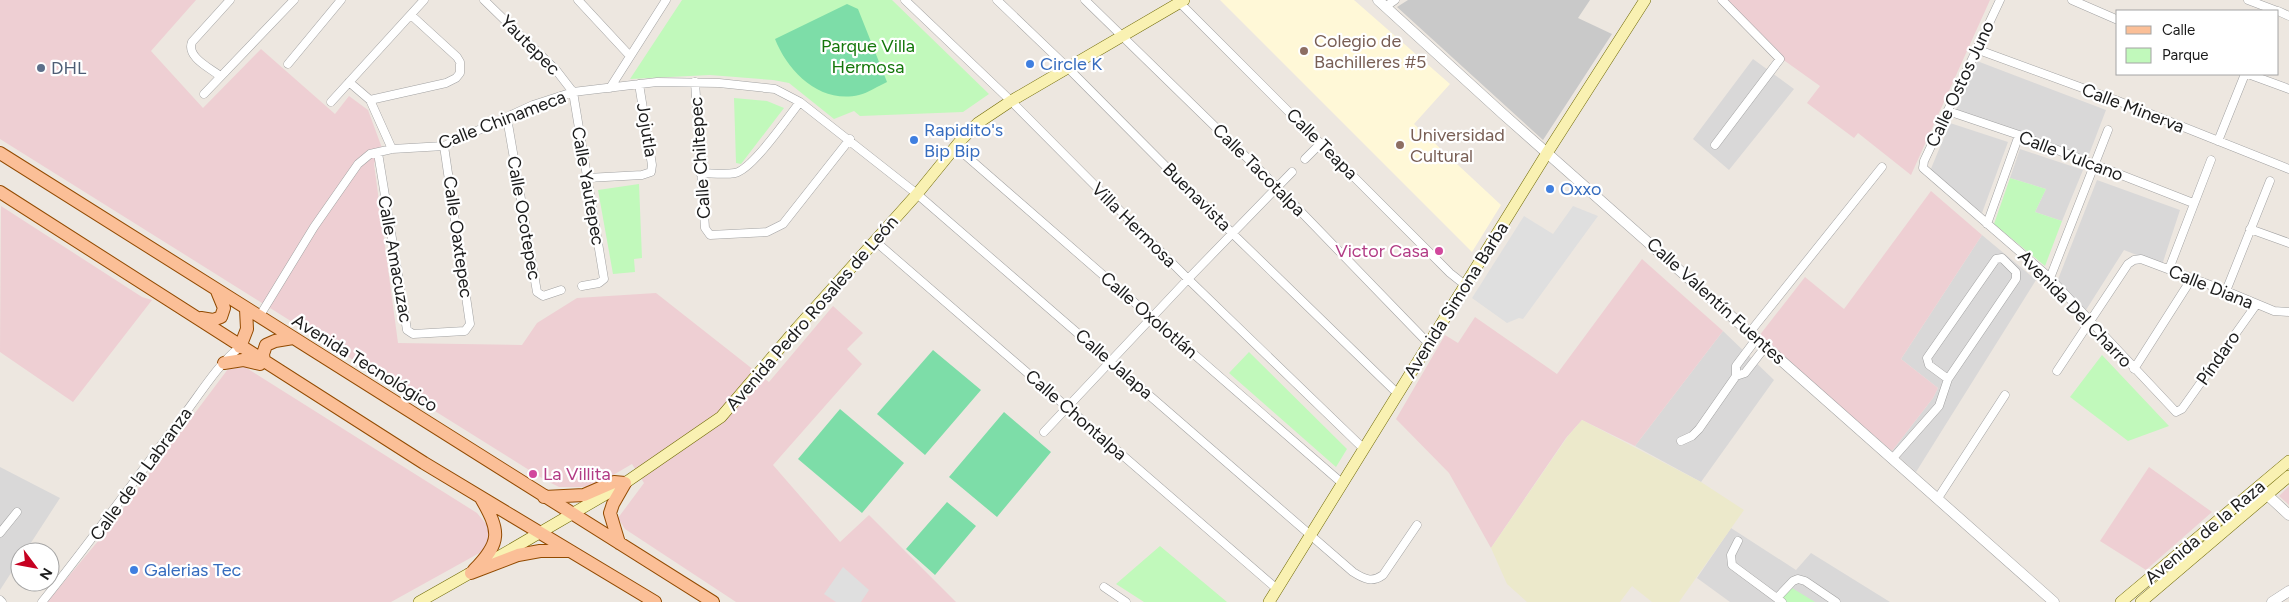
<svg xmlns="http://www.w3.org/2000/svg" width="2289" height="602" viewBox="0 0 2289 602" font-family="Figtree,sans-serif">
	<rect width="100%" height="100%" fill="#ede7e0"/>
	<path fill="#d9d8d8" d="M 1753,59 L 1794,89 L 1729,170 L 1693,139 Z
		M 1977,61 L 2106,110 L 2088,157 L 1956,110 Z
		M 1950,123 L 2008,142 L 1982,213 L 1930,171 Z
		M 2020,149 L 2083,170 L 2062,221 L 2035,212 L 2046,189 L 2010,178 Z
		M 2097,180 L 2180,210 L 2162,265 L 2124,250 L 2086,310 L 2057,282 Z
		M 1982,235 L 2036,280 L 1916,472 L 1892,451 L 1933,398 L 1938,388 L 1901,359 Z
		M 1723,331 L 1774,380 L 1701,482 L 1635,446 Z
		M 0,467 L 60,498 L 25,552 L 20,552 L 20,559 L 0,590 Z
		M 1731,528 L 1796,570 L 1811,553 L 1890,602 L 1730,602 L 1697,578 Z"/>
	<path fill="#eecfd3" d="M 0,0 L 196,0 L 151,51 L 203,108 L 261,49 L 335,114 L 349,96 L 368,110 L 382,148 L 374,164 L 398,343 L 522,345 L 537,323 L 577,298 L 656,293 L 769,382 L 833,306 L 863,333 L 847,349 L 862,364 L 773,465 L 840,542 L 869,515 L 956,602 L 736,602 L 625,529 L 618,518 L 644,483 L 632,464 L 601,482 L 585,487 L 559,487 L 545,480 L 0,139 Z
		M 1723,0 L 1990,0 L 1911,175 L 1858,133 L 1854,138 L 1807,103 L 1820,86 L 1771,51 Z
		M 1931,191 L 1982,235 L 1901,359 L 1938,388 L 1933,398 L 1892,451 L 1759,336 L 1805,277 L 1844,309 Z
		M 1,206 L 142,297 L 152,300 L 73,402 L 0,352 Z
		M 1642,259 L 1723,331 L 1635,446 L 1582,420 L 1566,438 L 1491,548 L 1449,473 L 1396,419 L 1445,335 L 1458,343 L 1475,317 L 1557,374 Z
		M 245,367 L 477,513 L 487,525 L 489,533 L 489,540 L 483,551 L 391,602 L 47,602 L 104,534 L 228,369 Z
		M 2149,467 L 2212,512 L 2146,570 L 2100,541 Z
		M 2289,486 L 2289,505 L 2279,496 Z"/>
	<path fill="#fff8d7" d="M 1220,0 L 1354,0 L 1450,84 L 1414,124 L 1501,205 L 1472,252 Z"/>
	<path fill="#c9c9c9" d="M 1408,0 L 1590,0 L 1578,18 L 1612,34 L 1543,140 L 1397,7 Z"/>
	<path fill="#ece9cb" d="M 1582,420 L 1701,482 L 1744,510 L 1679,602 L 1652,602 L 1632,586 L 1620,602 L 1527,602 L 1507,584 L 1491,548 L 1568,436 Z"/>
	<path fill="#c1f9bb" d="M 682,0 L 892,0 L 989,94 L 963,112 L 860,116 L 854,111 L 834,119 L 789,83 L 773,80 L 710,75 L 630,79 Z
		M 734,98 L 767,101 L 784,108 L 741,164 L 736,163 Z
		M 2010,178 L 2046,189 L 2035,212 L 2062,221 L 2045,266 L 1994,224 Z
		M 639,184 L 642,258 L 634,259 L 635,272 L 613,274 L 598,190 Z
		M 1249,352 L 1347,449 L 1336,467 L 1229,373 Z
		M 2102,355 L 2169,426 L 2128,441 L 2070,397 Z
		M 1160,546 L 1227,602 L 1144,602 L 1116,584 Z
		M 1792,588 L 1815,602 L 1787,602 L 1782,598 Z"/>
	<path fill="#7ddda8" d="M 847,4 L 858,9 L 887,82 C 878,86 868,93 859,95 C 820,104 788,72 775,39 Z
		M 933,350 L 981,390 L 925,455 L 877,414 Z
		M 840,409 L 904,463 L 862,513 L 798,459 Z
		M 1004,412 L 1051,452 L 997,517 L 949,477 Z
		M 947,502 L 976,526 L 935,575 L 906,549 Z"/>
	<path fill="#dfdfdf" d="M 1573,206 L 1598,216 L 1523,319 L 1519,318 L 1507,323 L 1472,298 L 1524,216 L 1553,234 Z
		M 843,567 L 869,590 L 861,602 L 836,602 L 824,594 Z"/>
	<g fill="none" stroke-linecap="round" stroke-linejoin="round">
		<defs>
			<path id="minor" d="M 484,0 L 556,70 L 573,92 L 604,279 L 599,283 L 582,286
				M 578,0 L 630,56
				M 905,0 L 1011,101 L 1188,279 L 1364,449
				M 997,0 L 1068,68 L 1233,234 L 1398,394
				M 1085,0 L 1277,187 L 1429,344
				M 2000,0 L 1924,161 L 1923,168 L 2050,278 L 2176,412 L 2182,409 L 2256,305
				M 2072,0 L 2118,20
				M 2248,0 L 2277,11
				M 1180,3 L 1450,273 L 1465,285
				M 1385,7 L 1395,0
				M 2278,11 L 2289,16
				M 1976,49 L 2118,101 L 2289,169
				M 288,64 L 341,0
				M 2248,74 L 2289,89
				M 220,76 C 210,68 186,57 192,42 L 230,0
				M 349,82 L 370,100 L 446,83 L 456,78 L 460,73 L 460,62 L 457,57 L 411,15
				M 695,82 L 705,228 L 710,235 L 767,232 L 783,224 L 850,139
				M 610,88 L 666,0
				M 204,94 L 294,0
				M 370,100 L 392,149
				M 331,102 L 424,0
				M 1948,111 L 2019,135 L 2193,203
				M 507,118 L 537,292 L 543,296 L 561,290
				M 2218,141 L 2245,74
				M 1715,145 L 1780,59 L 1722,0
				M 956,147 L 1343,484
				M 378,153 L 407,330 L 413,334 L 465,331 L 470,324 L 444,146
				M 1305,159 L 1321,143
				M 700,173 C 711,173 724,175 735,173 C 752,170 788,117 800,102
				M 587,178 L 642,175 L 651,172 L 652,165 L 639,84
				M 1987,224 L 2019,135
				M 2250,229 L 2289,243
				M 875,241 L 1277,589
				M 2169,269 L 2211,160
				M 2050,278 L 2108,130
				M 2226,291 L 2270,181
				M 259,317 L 314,227 L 358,164 L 370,154 L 392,149 L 444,146 L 533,105 L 573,92 L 657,82 L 719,83 L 775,89 L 800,102 L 917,194 L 1353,572 C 1364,579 1372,583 1383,575 L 1417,525
				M 1750,332 L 1882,167
				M 2134,369 L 2192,278
				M 2057,371 L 2128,264 L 2134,260 L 2141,259 L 2226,291 L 2274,311 L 2289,312
				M 1736,376 L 1745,373 L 1766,346
				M 1044,432 L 1188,279 L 1292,172
				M 1681,441 L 1692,436 L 1699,429 L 1736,376 L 1736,366 L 1757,338
				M 1893,458 L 1939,406 L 1948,379 L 2016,279 L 2016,272 L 2002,258 L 1996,259 L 1927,358 L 1929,365 L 1948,379
				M 1938,498 L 2005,395
				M 0,533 L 17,512
				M 1738,541 L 1731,555 L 1732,565 L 1782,602
				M 1104,587 L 1126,602
				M 1777,598 L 1793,581 L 1798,579 L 1805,581 L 1836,602
				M 0,600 L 2,602
				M 42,602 C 90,543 134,481 180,420 C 199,396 216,366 240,347"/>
			<path id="tertiary" d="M 1378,0 L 1503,114 L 2054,602
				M 2262,490 L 2289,515
				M 2272,602 L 2289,591"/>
			<path id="secondary" d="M 493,560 L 625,483 L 721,417 L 797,328 L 917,194 L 961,140 L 978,123 L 1011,101 L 1184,0
				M 419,602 L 479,568
				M 1269,602 L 1547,153 L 1645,0
				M 2121,602 L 2289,461
				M 2141,602 L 2289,476"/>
			<path id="primary" d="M 0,153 L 713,602
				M 0,192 L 424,463 L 655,602
				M 201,318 L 213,320 L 221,317 L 224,308 L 217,291
				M 240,347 L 247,329 L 246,309
				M 264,362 L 263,354 L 266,345 L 275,341 L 293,338
				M 224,363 L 243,360 L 260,364
				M 544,497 L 584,495 L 614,482 L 625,483 L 613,504 L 610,513 L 619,543
				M 474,570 C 502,542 500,531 481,498
				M 471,573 L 518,555 L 540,551 L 569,551"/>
		</defs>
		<use href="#minor" stroke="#a2a2a2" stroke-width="9"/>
		<use href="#tertiary" stroke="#a2a2a2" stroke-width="11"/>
		<use href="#secondary" stroke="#6f6905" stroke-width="12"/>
		<use href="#primary" stroke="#924a00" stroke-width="14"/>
		<use href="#minor" stroke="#fff" stroke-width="8"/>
		<use href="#tertiary" stroke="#fff" stroke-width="10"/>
		<use href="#secondary" stroke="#f9f1b2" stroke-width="11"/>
		<use href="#primary" stroke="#fbbf97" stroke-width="12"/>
	</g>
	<g fill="#8d6e63" stroke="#fff" stroke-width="2">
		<circle cx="1304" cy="51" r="5"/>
		<circle cx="1400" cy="145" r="5"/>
	</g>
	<g fill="#3f7fe0" stroke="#fff" stroke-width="2">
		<circle cx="1030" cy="64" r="5"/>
		<circle cx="914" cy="140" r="5"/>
		<circle cx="1550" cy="189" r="5"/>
		<circle cx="134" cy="570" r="5"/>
	</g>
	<circle fill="#5c6f8a" stroke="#fff" stroke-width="2" cx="41" cy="68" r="5"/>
	<g fill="#d1479c" stroke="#fff" stroke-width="2">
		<circle cx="1439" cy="251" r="5"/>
		<circle cx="533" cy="474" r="5"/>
	</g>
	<g text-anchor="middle" stroke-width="4.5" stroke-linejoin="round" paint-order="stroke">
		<g font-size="18" fill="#785e54" stroke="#fff" text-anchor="start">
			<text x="1314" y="47">Colegio de<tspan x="1314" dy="21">Bachilleres #5</tspan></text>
			<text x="1410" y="141">Universidad<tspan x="1410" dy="21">Cultural</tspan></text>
		</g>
		<g font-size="18" fill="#1b1b1b" stroke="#fff">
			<text transform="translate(530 45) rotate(45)" y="6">Yautepec</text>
			<text transform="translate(1960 84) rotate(-65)" y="6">Calle Ostos Juno</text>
			<text transform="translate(2133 108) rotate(21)" y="6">Calle Minerva</text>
			<text transform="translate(502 120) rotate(-21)" y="6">Calle Chinameca</text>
			<text transform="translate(647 130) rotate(81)" y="6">Jojutla</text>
			<text transform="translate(1322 144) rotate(45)" y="6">Calle Teapa</text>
			<text transform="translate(2071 156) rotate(21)" y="6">Calle Vulcano</text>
			<text transform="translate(700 158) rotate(-94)" y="6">Calle Chiltepec</text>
			<text transform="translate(1259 170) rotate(45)" y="6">Calle Tacotalpa</text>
			<text transform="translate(588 186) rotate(80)" y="6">Calle Yautepec</text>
			<text transform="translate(1197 197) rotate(45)" y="6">Buenavista</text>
			<text transform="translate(524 218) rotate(80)" y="6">Calle Ocotepec</text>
			<text transform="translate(1134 225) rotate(45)" y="6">Villa Hermosa</text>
			<text transform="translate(458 237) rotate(82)" y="6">Calle Oaxtepec</text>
			<text transform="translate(395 259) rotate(80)" y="6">Calle Amacuzac</text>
			<text transform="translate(2211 287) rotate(22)" y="6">Calle Diana</text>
			<text transform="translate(1456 300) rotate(-58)" y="6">Avenida Simona Barba</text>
			<text transform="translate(1716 301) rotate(42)" y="6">Calle Valentín Fuentes</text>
			<text transform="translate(2075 309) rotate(46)" y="6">Avenida Del Charro</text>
			<text transform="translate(812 313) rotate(-49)" y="6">Avenida Pedro Rosales de León</text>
			<text transform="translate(1149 315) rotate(41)" y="6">Calle Oxolotlán</text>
			<text transform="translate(2218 358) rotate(-55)" y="6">Píndaro</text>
			<text transform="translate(365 363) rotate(32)" y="6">Avenida Tecnológico</text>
			<text transform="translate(1114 364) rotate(41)" y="6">Calle Jalapa</text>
			<text transform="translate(1076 415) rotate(41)" y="6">Calle Chontalpa</text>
			<text transform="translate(141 474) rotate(-54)" y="6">Calle de la Labranza</text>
			<text transform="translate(2205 532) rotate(-40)" y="6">Avenida de la Raza</text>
		</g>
		<g font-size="18" fill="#14770b" stroke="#fff">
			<text x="868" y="52">Parque Villa<tspan x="868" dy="21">Hermosa</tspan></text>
		</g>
		<g font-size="18" fill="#366cbe" stroke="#fff" text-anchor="start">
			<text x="1040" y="70">Circle K</text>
			<text x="924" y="136">Rapidito's<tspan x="924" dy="21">Bip Bip</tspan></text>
			<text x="1560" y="195">Oxxo</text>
			<text x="144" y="576">Galerias Tec</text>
		</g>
		<g font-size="18" fill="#4e5e75" stroke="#fff" text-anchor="start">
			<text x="51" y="74">DHL</text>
		</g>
		<g font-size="18" fill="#b23c85" stroke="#fff" text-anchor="end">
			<text x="1429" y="257">Victor Casa</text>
			<text x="543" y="480" text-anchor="start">La Villita</text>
		</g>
	</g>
	<rect x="2116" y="10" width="162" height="65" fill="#ffffff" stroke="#a4a4a4"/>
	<rect x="2126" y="26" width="25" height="8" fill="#fbbf97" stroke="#a4a4a4"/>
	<text x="2162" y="35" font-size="15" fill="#1b1b1b">Calle</text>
	<rect x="2126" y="48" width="25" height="15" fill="#c1f9bb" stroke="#a4a4a4"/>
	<text x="2162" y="60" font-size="15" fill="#1b1b1b">Parque</text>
	<g transform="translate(35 567) rotate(122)"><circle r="24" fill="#ffffff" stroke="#a4a4a4"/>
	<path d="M0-4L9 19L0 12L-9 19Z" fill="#c60121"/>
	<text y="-8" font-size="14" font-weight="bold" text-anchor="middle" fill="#1b1b1b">N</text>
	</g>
</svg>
